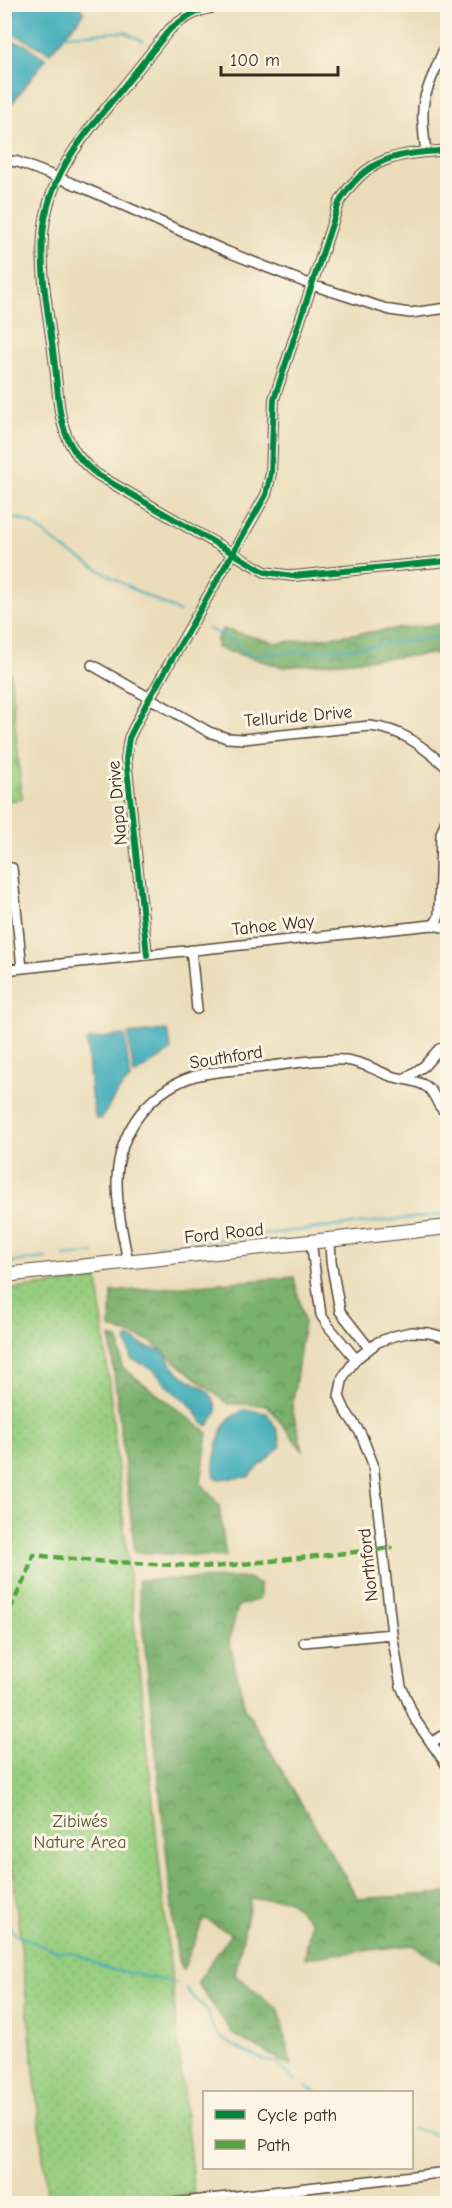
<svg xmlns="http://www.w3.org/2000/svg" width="452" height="2208" viewBox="0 0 452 2208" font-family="'Comic Neue',sans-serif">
	<defs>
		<pattern id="forest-crowns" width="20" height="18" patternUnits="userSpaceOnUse" patternTransform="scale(1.5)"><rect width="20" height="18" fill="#7ab16e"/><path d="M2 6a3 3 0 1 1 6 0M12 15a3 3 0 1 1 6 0" fill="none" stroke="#65905a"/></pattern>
		<pattern id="cemetery-stones" width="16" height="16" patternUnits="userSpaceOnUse" patternTransform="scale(1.5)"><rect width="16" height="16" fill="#98ce80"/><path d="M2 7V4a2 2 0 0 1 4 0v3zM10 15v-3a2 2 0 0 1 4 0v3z" fill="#84b16e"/></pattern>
		<pattern id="park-dots" width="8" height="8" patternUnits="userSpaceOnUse" patternTransform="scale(1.5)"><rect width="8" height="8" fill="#98ce80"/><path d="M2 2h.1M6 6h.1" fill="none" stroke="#84b16e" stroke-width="1.8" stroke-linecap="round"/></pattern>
	</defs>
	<rect width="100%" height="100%" fill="#fcf5e5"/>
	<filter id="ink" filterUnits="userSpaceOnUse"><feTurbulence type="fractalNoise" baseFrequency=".0167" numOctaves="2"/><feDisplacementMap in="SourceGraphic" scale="12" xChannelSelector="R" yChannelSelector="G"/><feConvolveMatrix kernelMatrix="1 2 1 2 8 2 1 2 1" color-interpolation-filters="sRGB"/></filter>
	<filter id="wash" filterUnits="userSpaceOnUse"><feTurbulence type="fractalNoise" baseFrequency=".008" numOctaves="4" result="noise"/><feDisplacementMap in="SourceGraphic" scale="24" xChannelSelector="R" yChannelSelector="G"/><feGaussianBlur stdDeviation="1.35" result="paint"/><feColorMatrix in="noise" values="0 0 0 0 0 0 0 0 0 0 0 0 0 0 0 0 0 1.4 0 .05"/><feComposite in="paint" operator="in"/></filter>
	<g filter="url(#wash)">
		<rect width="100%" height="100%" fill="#ebddba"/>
		<path fill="url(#forest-crowns)" stroke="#5a6e46" stroke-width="1.5" d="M 447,623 L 447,656 L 433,654 L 283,667 L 217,648 L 217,638 L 223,629 L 277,643 Z
			M 294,1277 L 304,1322 L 292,1408 L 303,1451 L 267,1405 L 228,1404 L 150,1341 L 110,1328 L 112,1292 Z
			M 110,1337 L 119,1339 L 122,1367 L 208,1433 L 201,1483 L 219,1505 L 226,1557 L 135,1552 Z
			M 247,1578 L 260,1584 L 260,1599 L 238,1606 L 229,1640 L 245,1708 L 358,1899 L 447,1893 L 447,1967 L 412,1945 L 305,1958 L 311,1921 L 287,1899 L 251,1899 L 235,1975 L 279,2010 L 291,2066 L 234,2035 L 197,1983 L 231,1934 L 204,1918 L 183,1970 L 177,1955 L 138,1580 Z"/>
		<path fill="url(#cemetery-stones)" stroke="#6a7c4f" stroke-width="1.5" d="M 4,605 L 22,799 L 5,801 L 4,801 Z"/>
		<path fill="url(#park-dots)" stroke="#6a7c4f" stroke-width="1.5" d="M 98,1280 L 194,2194 L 102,2203 L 48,2203 L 12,1862 L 4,1863 L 5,1290 Z"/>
		<path fill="#3dacba" stroke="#3c6b6c" stroke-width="1.5" d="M 4,5 L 78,5 L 84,13 L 50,53 L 20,37 L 5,33 Z
			M 5,40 L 24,44 L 46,59 L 5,112 Z
			M 166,1030 L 169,1035 L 171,1051 L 134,1075 L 128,1034 Z
			M 123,1035 L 125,1036 L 130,1079 L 117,1093 L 101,1119 L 96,1119 L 91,1096 L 87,1043 L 88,1040 Z
			M 130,1338 C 136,1340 141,1345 147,1347 C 152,1349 160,1349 164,1353 C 169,1358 171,1365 175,1369 C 190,1386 213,1383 217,1411 L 208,1426 L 204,1424 L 189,1403 L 175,1393 L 152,1368 L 131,1359 L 126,1339 Z
			M 244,1410 L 267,1413 L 277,1430 L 281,1446 L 248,1477 L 216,1479 C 210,1467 219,1432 228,1420 C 231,1416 239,1413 244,1410 Z"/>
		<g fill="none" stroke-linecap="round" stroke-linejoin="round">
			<path stroke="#3dacba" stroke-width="2" d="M 64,35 L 125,32 L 143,41
				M 4,36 L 17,35
				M 4,516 L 24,520 L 32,524 L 64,549 L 127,586 L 180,612
				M 208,629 L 225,636 L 243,652 L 252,655 L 363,647 L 427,638 L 448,639
				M 156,1246 L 448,1214
				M 64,1256 L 94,1253
				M 4,1263 L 47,1258
				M 4,1919 L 12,1931 L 18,1936 L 59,1952 L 73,1953 L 109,1969 L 177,1983
				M 185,1989 C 191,1996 200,2002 205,2009 C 211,2015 210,2024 215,2031 C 223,2043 264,2063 278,2062 L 284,2071 L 296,2081
				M 307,2087 L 316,2092
				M 412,2128 L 437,2135 L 448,2149"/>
		</g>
	</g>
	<g filter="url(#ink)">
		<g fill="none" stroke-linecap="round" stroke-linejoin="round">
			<defs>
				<path id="street" d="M 236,4 C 208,7 193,10 170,29 C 151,53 132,76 113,100 C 79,141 47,179 43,235 C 40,278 50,323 55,366 C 60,411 58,446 98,475 L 265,572 L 293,576 L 448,561
					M 446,4 L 448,17
					M 426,152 C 424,136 421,117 424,101 C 429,78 443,58 448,35
					M 4,160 L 18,162 L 84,188 L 228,252 L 312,285 L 390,310 L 410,313 L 448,308
					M 92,665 L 209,732 L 227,738 L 243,739 L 370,726 C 405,730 421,746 448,768
					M 12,868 L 22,968
					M 432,925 L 448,928
					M 191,950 L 197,1009
					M 147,955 L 126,759 L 129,738 L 145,706 L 266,495 L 271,473 L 274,399 L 339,203 C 366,156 398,154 448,150
					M 4,970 L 432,925 L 436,922 L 439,916 L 441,834 L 448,815
					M 406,1078 L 424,1066 L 439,1049 L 448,1047
					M 330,1240 L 331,1261 L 340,1311 L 369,1348
					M 311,1241 L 321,1315 L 329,1327 L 356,1359
					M 128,1261 C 122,1232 113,1190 119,1161 C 127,1120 156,1088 195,1076 C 214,1071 235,1070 255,1068 C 284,1065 317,1058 346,1060 C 366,1063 374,1070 391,1076 C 403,1080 416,1079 427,1087 C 437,1094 436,1109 448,1112
					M 448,1338 L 429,1333 L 411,1332 L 394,1336 L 378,1342 L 356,1359 L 343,1377 L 339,1396 L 345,1410 L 361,1434 L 373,1464 L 392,1634 L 401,1686 L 416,1721 L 448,1767
					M 304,1642 L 392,1634
					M 431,1743 L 448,1732
					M 165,2204 L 448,2172"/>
				<path id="primary" d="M 4,1275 L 448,1227"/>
			</defs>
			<use href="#street" stroke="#554535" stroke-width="12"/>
			<use href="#primary" stroke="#554535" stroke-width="16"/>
			<use href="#street" stroke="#fff" stroke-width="9"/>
			<use href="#primary" stroke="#fff" stroke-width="14"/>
			<path stroke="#54a441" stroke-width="4.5" stroke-dasharray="9 4.5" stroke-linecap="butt" d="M 4,1622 L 27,1574 L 33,1555 L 94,1561 L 214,1567 L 393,1548"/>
			<defs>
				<path id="cycleway" d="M 236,4 C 208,7 193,10 170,29 C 151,53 132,76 113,100 C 79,141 47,179 43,235 C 40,278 50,323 55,366 C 60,411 58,446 98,475 L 265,572 L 293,576 L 448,561
					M 147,955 L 126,759 L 129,738 L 145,706 L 266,495 L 271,473 L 274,399 L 339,203 C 366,156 398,154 448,150"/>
			</defs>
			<use href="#cycleway" stroke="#fcf5e5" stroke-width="10"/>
			<use href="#cycleway" stroke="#00873e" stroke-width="6"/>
		</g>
	</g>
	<g text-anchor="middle" stroke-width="6" stroke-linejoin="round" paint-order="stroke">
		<g font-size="18" fill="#3b2a1e" stroke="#fcf5e5">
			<text transform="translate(298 716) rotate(-5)" y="6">Telluride Drive</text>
			<text transform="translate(117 803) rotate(-95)" y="6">Napa Drive</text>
			<text transform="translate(273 925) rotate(-6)" y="6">Tahoe Way</text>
			<text transform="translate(226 1057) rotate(-9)" y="6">Southford</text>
			<text transform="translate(224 1233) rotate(-6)" y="6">Ford Road</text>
			<text transform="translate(368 1565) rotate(-96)" y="6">Northford</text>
		</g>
		<g font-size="18" fill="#575b3b" stroke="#fcf5e5">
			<text x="80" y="1827">Zibiwés<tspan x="80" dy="21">Nature Area</tspan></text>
		</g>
	</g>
	<rect width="452" height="2208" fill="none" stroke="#fcf5e5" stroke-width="24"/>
	<rect x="203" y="2091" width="210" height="78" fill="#fcf5e5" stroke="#afa495" stroke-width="1.5"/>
	<rect x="215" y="2110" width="30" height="9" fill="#00873e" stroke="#afa495" stroke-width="1.5"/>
	<text x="257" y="2121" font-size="18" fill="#3b2a1e">Cycle path</text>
	<rect x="215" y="2140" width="30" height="9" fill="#54a441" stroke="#afa495" stroke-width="1.5"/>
	<text x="257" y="2151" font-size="18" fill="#3b2a1e">Path</text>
	<path d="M221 66v9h117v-9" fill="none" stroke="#3b2a1e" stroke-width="3"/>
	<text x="230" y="66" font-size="18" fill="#3b2a1e" stroke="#fcf5e5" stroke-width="4.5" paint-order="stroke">100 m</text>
</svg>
